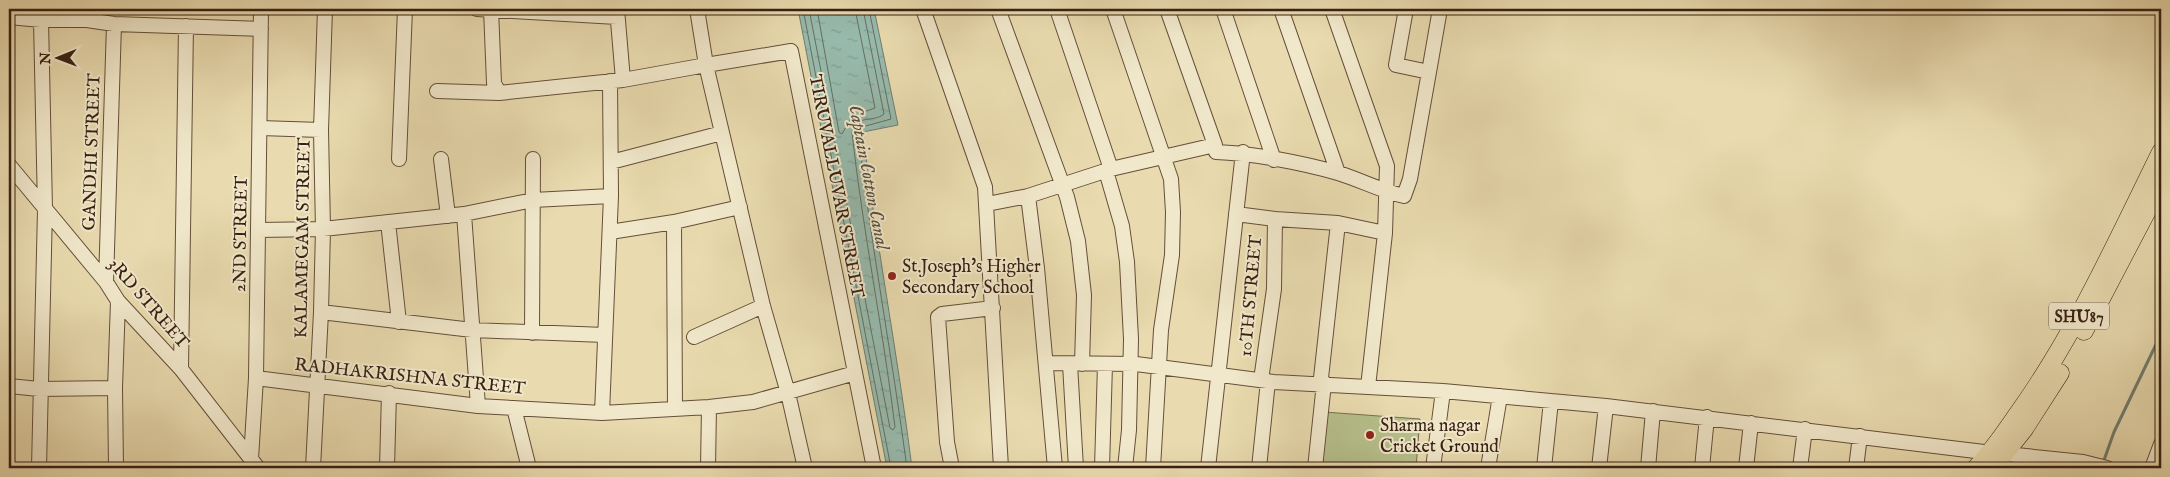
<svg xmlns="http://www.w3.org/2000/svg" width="2170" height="477" viewBox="0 0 2170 477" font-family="'IM FELL English',serif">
	<defs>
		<pattern id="water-ripples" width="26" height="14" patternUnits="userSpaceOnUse" patternTransform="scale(1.25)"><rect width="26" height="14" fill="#97bbae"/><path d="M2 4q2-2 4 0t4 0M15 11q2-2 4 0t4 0" fill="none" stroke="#83a095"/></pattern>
	</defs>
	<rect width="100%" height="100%" fill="#e9dbaf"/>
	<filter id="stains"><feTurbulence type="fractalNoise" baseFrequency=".004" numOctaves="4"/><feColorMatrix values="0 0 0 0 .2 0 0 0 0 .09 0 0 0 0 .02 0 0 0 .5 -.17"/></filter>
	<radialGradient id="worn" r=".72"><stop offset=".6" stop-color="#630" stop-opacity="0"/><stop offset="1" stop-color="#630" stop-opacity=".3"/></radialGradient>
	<path fill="#b6c08b" stroke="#76704f" d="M 1324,412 L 1420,419 L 1416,468 L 1318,468 Z"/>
	<path fill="url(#water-ripples)" stroke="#717d70" d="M 798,9 L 874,9 L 898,125 L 863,132 C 876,244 898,356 912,468 L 887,468 Z"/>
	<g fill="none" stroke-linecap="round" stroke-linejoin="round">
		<path stroke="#676e60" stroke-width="1" d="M 803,9 L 891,468
			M 809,9 L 890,428 L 893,430 L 895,427 C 883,329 863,232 852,133 C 854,114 874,123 884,114 L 863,9
			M 817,9 L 839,132 L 842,134 L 852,116 L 875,108 L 855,9
			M 869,9 L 891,119 L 862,127 L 858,133 C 871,245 892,356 907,468"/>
		<path stroke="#717d70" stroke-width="3" d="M 2103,463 L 2114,432 L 2161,334"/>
		<defs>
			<path id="minor" d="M 477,9 L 617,17
				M 491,9 L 494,83 L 499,93 L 623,80 L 706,65 L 763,306 L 788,393 L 805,468
				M 617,9 L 623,80
				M 697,9 L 706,65 L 791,51 L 874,468
				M 923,9 L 985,187 L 1001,468
				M 998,9 L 1067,197 L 1078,241 L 1084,295 L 1082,364
				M 1057,9 L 1111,169
				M 1113,9 L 1171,179 L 1173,212 L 1172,255 L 1161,330 L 1153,468
				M 1167,9 L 1215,145
				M 1223,9 L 1274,160
				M 1281,9 L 1338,173
				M 1332,9 L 1387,166 L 1385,233 L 1368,387
				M 9,17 L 41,20 L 87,20 L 114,24 L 261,29
				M 1429,72 L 1440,9
				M 437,91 L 499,93
				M 260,128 L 321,130
				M 399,159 L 405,9
				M 441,159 L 448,216
				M 611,162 L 722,133
				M 9,165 L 106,282 L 118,301 L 181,369 L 258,468
				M 1106,171 L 1122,226 L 1127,262 L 1131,339 L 1129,430 L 1125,468
				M 1028,196 L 1037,268 L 1055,468
				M 987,204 L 1028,196 L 1111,169 L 1215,145 L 1216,152 C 1252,153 1303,163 1338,173 C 1361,180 1381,191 1404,196 L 1410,179 L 1429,72 L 1396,65 L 1406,9
				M 464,214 L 478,406
				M 1236,214 L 1275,219
				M 388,222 L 399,322
				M 259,230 L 323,229 L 464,214 L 533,200 L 611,196
				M 610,232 L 674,222
				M 106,282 L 114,24
				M 321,312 L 472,330 L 605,335
				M 532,333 L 533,159
				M 694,337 L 763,306
				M 1046,363 L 1136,364 L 1274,382 L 1443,391 L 1606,406 L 1992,453
				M 1070,364 L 1076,468
				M 181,369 L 186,26
				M 256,378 L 478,406 L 602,413 L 709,407 L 753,402 L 855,373
				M 1261,380 L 1274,289 L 1275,219 L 1338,223
				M 9,386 L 39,389 L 115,388
				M 514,408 L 529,468
				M 675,409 L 674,222 L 740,207
				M 602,413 L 611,196 L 610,81
				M 2006,454 L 2083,462 L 2107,468
				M 251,459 L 256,378 L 261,9
				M 39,468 L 45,209 L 41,20
				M 116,468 L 115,388 L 118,301
				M 313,468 L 321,312 L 323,229 L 321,130 L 325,9
				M 387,468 L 389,393
				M 708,468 L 709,407
				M 952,468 L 947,442 L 938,317 L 942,314 L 993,308
				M 1102,468 L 1105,364
				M 1208,468 L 1243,152
				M 1259,468 L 1268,381
				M 1315,468 L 1324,383 L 1321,378 L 1338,223 L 1385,233
				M 1433,468 L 1443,391
				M 1488,468 L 1500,396
				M 1544,468 L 1551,401
				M 1599,468 L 1606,406
				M 1648,468 L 1653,411
				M 1702,468 L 1707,417
				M 1746,468 L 1751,423
				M 1800,468 L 1805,429
				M 1856,468 L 1860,436
				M 2152,468 L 2161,444"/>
			<path id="major" d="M 2084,331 L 2161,184
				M 1976,468 C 1994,450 2007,429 2022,408 C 2078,328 2118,239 2161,152
				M 1993,468 L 2024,429 L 2060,373"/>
		</defs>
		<use href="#minor" stroke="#644f3a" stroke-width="16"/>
		<use href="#major" stroke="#372013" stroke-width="19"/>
		<use href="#minor" stroke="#f1e8cb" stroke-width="14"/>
		<use href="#major" stroke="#e9dbaf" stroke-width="18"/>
	</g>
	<g fill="#8f2418" stroke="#f1e8cb" stroke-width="2">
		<circle cx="892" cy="276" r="5"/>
		<circle cx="1370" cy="435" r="5"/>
	</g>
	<g text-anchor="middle" stroke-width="4" stroke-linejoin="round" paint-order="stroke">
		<rect fill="#f1e8cb" stroke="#6f5c4a" stroke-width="1" x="2049" y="302.5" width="60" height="27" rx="4"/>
		<g font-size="16" font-weight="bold" fill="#372013">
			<text x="2079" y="322">SHU87</text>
		</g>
		<g font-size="18" fill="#372013" stroke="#f1e8cb">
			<text transform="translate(91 152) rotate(-88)" y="6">GANDHI STREET</text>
			<text transform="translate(837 186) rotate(79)" y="6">TIRUVALLUVAR STREET</text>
			<text transform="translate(240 234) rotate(-89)" y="6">2ND STREET</text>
			<text transform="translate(302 238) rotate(-89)" y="6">KALAMEGAM STREET</text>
			<text transform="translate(1250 296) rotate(-85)" y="6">10TH STREET</text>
			<text transform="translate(149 303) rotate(49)" y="6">3RD STREET</text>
			<text transform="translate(410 376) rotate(6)" y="6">RADHAKRISHNA STREET</text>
		</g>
		<g font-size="18" fill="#372013" stroke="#f1e8cb" text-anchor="start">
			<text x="902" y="272">St.Joseph's Higher<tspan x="902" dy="21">Secondary School</tspan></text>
			<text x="1380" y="431">Sharma nagar<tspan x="1380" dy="21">Cricket Ground</tspan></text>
		</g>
		<g font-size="19" font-style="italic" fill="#544e42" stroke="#f1e8cb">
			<text transform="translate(870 177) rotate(79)" y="7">Captain Cotton Canal</text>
		</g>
	</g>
	<rect width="2170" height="477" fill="none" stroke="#e9dbaf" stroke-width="30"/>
	<rect x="10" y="10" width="2150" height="457" fill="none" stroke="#372013" stroke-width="2.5"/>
	<rect x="15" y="15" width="2140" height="447" fill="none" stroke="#372013"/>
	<g transform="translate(58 58) rotate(269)" stroke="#f1e8cb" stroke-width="4" paint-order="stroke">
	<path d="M0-4L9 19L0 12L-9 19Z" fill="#372013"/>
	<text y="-8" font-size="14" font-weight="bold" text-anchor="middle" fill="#372013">N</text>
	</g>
	<rect width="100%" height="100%" filter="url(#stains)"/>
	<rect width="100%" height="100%" fill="url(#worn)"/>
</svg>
